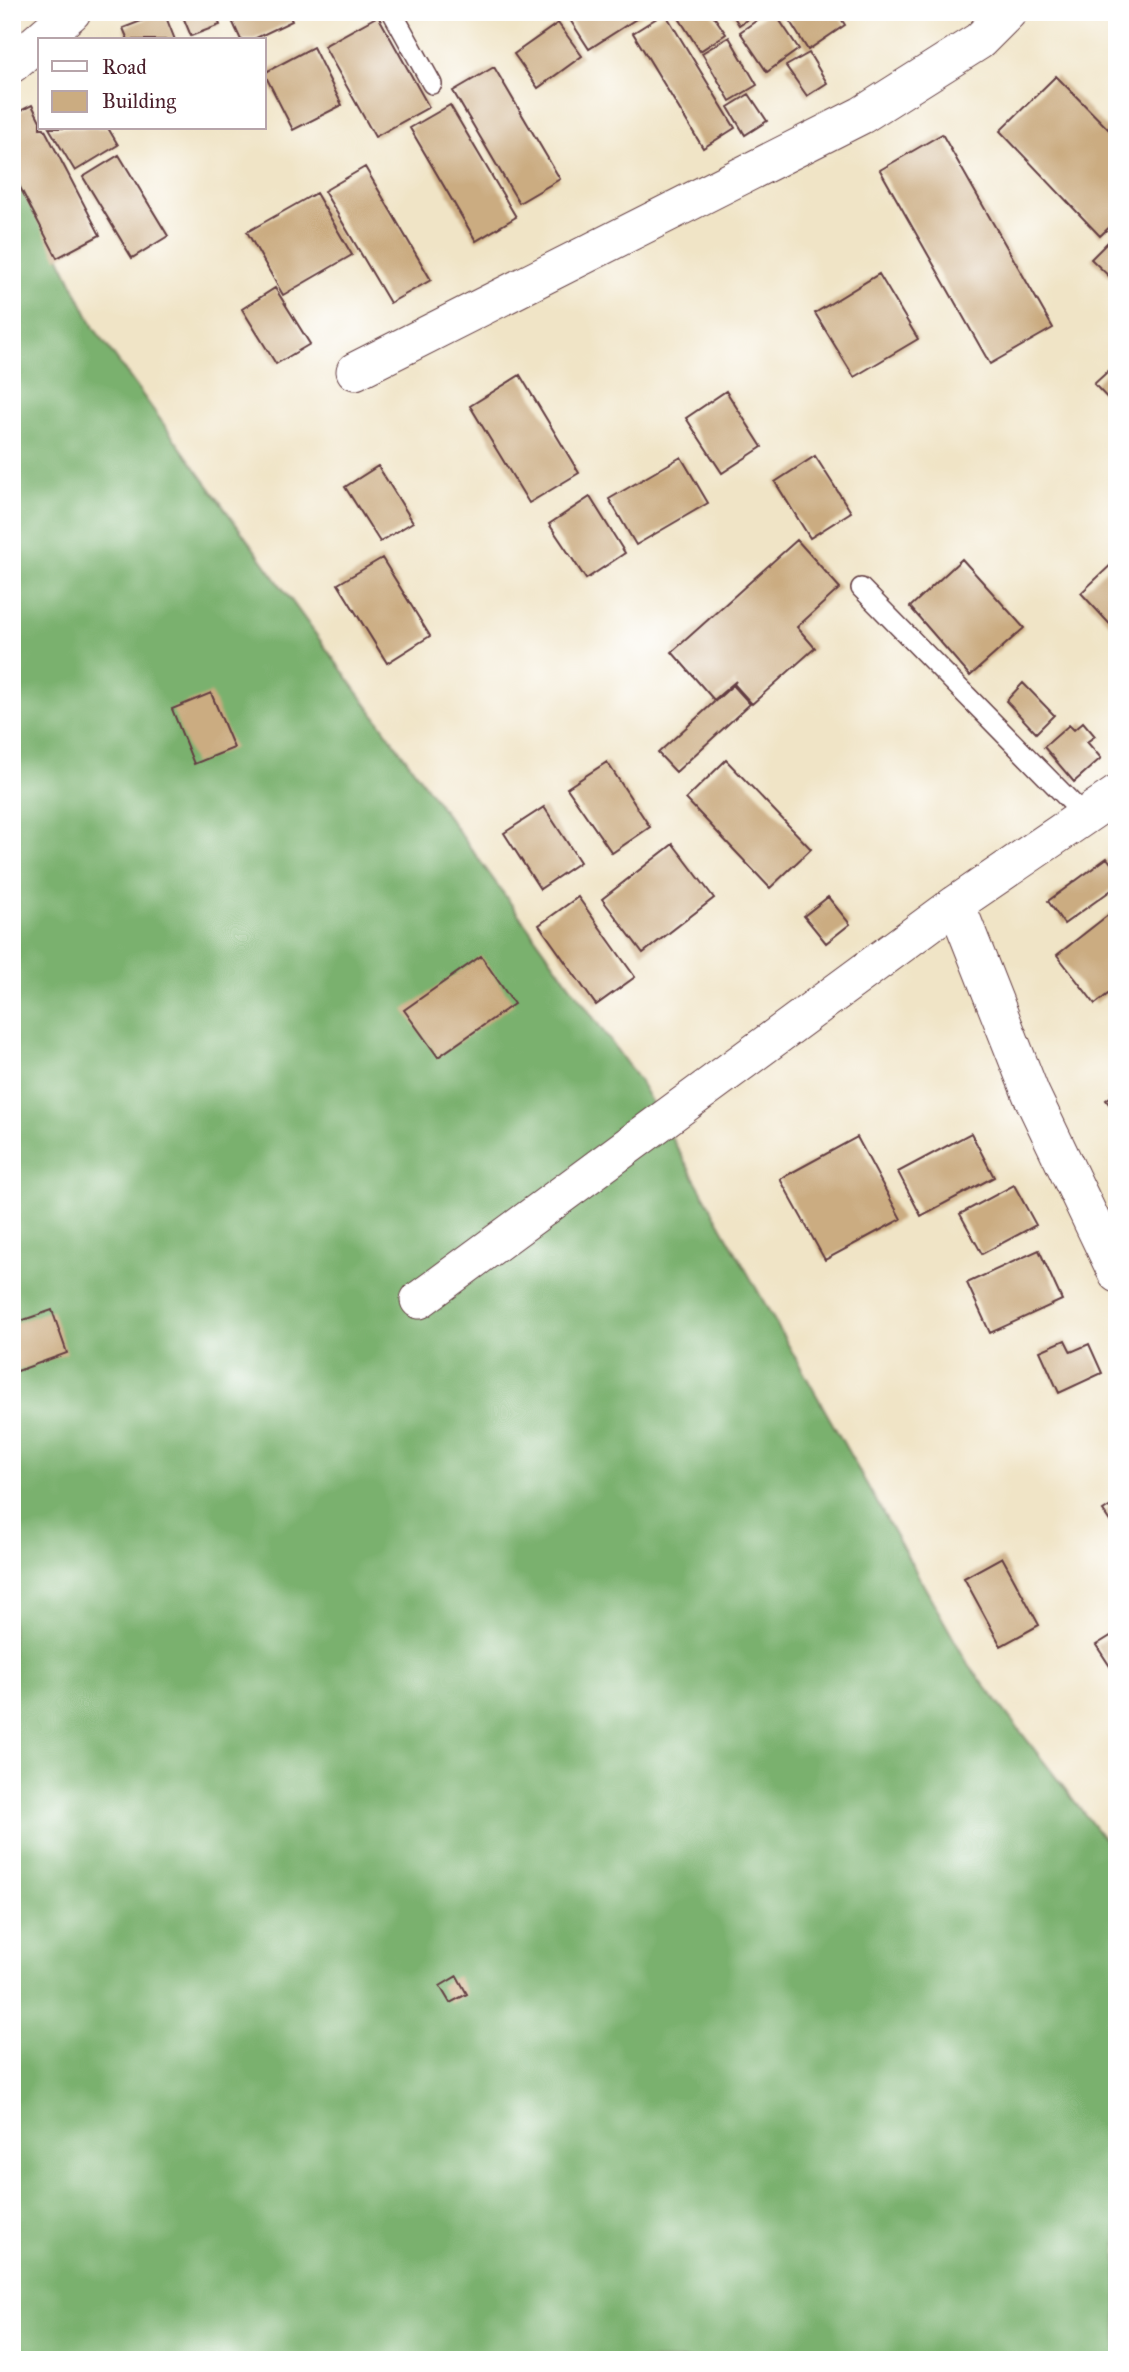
<svg xmlns="http://www.w3.org/2000/svg" width="1129" height="2372" viewBox="0 0 1129 2372" font-family="'IM FELL Great Primer',serif">
	<rect width="100%" height="100%" fill="#fff"/>
	<filter id="ink" filterUnits="userSpaceOnUse"><feTurbulence type="fractalNoise" baseFrequency=".0143" numOctaves="2"/><feDisplacementMap in="SourceGraphic" scale="14" xChannelSelector="R" yChannelSelector="G"/><feConvolveMatrix kernelMatrix="1 2 1 2 8 2 1 2 1" color-interpolation-filters="sRGB"/></filter>
	<filter id="wash" filterUnits="userSpaceOnUse"><feTurbulence type="fractalNoise" baseFrequency=".00686" numOctaves="4" result="noise"/><feDisplacementMap in="SourceGraphic" scale="28" xChannelSelector="R" yChannelSelector="G"/><feGaussianBlur stdDeviation="1.57" result="paint"/><feColorMatrix in="noise" values="0 0 0 0 0 0 0 0 0 0 0 0 0 0 0 0 0 1.4 0 .05"/><feComposite in="paint" operator="in"/></filter>
	<g filter="url(#wash)">
		<rect width="100%" height="100%" fill="#f0e4c6"/>
		<path fill="#7ab16e" stroke="#62684c" stroke-width="2" d="M 12,158 L 94,328 L 640,1082 L 968,1664 L 1117,1856 L 1117,2360 L 12,2360 Z"/>
		<g id="blocks">
			<path fill="#cbac81" d="M 164,12 L 175,40 L 128,40 L 123,28 Z
				M 181,12 L 215,12 L 220,25 L 191,36 Z
				M 228,12 L 288,12 L 292,21 L 252,40 L 241,40 Z
				M 565,12 L 647,12 L 589,49 Z
				M 675,12 L 711,12 L 726,34 L 700,51 Z
				M 731,12 L 758,12 L 739,25 Z
				M 769,12 L 774,12 L 799,49 L 767,72 L 740,32 Z
				M 784,12 L 837,12 L 845,25 L 808,50 Z
				M 665,13 L 735,128 L 703,148 L 633,33 Z
				M 378,16 L 429,107 L 375,137 L 324,46 Z
				M 558,23 L 582,56 L 538,88 L 514,54 Z
				M 729,37 L 757,85 L 730,101 L 702,53 Z
				M 313,47 L 342,105 L 293,130 L 264,73 Z
				M 809,53 L 827,83 L 807,96 L 786,66 Z
				M 494,67 L 560,179 L 519,203 L 453,91 Z
				M 1056,76 L 1117,138 L 1117,220 L 1100,236 L 1000,131 Z
				M 749,94 L 767,121 L 745,135 L 728,107 Z
				M 32,105 L 40,121 L 40,128 L 44,128 L 100,235 L 57,258 L 12,172 L 12,115 Z
				M 450,105 L 516,217 L 476,241 L 410,128 Z
				M 49,128 L 108,128 L 118,145 L 75,171 Z
				M 942,134 L 1053,328 L 990,364 L 880,170 Z
				M 119,155 L 168,236 L 132,258 L 83,177 Z
				M 365,167 L 431,280 L 390,303 L 324,191 Z
				M 316,193 L 352,255 L 283,295 L 247,232 Z
				M 1117,233 L 1117,284 L 1091,259 Z
				M 879,274 L 918,339 L 854,377 L 815,313 Z
				M 275,288 L 310,344 L 276,364 L 242,309 Z
				M 1117,363 L 1117,408 L 1094,384 Z
				M 520,375 L 579,473 L 529,503 L 470,406 Z
				M 726,391 L 762,447 L 722,473 L 686,418 Z
				M 815,456 L 851,512 L 810,538 L 775,482 Z
				M 681,457 L 708,503 L 636,545 L 609,499 Z
				M 378,466 L 413,522 L 380,542 L 345,487 Z
				M 590,497 L 625,553 L 586,579 L 549,524 Z
				M 797,540 L 840,588 L 797,627 L 815,648 L 752,704 L 734,684 L 736,681 L 714,700 L 672,652 Z
				M 382,558 L 430,636 L 387,663 L 338,584 Z
				M 962,559 L 1024,628 L 970,676 L 910,607 Z
				M 1117,559 L 1117,632 L 1081,593 Z
				M 1023,683 L 1054,715 L 1036,733 L 1006,701 Z
				M 733,685 L 750,704 L 676,772 L 658,753 Z
				M 211,693 L 234,748 L 194,764 L 172,709 Z
				M 1083,722 L 1095,736 L 1087,742 L 1101,758 L 1074,782 L 1044,747 L 1069,725 L 1074,730 Z
				M 726,760 L 811,849 L 770,888 L 686,799 Z
				M 607,762 L 650,827 L 612,853 L 567,788 Z
				M 544,807 L 580,862 L 540,889 L 504,833 Z
				M 673,844 L 714,898 L 643,953 L 602,899 Z
				M 1107,858 L 1117,871 L 1117,886 L 1064,924 L 1048,901 Z
				M 578,897 L 635,977 L 596,1005 L 539,925 Z
				M 828,897 L 850,924 L 826,943 L 804,916 Z
				M 1117,908 L 1117,987 L 1095,1004 L 1057,955 Z
				M 481,956 L 514,1004 L 438,1057 L 404,1010 Z
				M 1117,1092 L 1117,1115 L 1106,1100 Z
				M 971,1133 L 994,1177 L 921,1216 L 898,1172 Z
				M 857,1137 L 901,1219 L 825,1260 L 780,1179 Z
				M 1014,1185 L 1036,1225 L 982,1254 L 960,1214 Z
				M 1039,1250 L 1062,1300 L 990,1333 L 967,1283 Z
				M 52,1310 L 67,1353 L 12,1373 L 12,1324 Z
				M 1065,1340 L 1071,1352 L 1089,1344 L 1102,1373 L 1059,1393 L 1040,1351 Z
				M 1117,1502 L 1117,1532 L 1103,1511 Z
				M 1002,1557 L 1039,1625 L 1001,1646 L 964,1578 Z
				M 1117,1632 L 1117,1677 L 1096,1645 Z
				M 457,1976 L 467,1994 L 450,2003 L 440,1986 Z"/>
		</g>
	</g>
	<g filter="url(#ink)">
		<use href="#blocks" fill-opacity="0" stroke="#633d42" stroke-width="2"/>
		<g fill="none" stroke-linecap="round" stroke-linejoin="round">
			<defs>
				<path id="service" d="M 392,12 L 432,84
					M 861,588 L 1085,816"/>
				<path id="minor" d="M 12,64 L 72,12
					M 355,371 L 862,115 L 979,41 L 1008,12
					M 956,904 L 1031,1094 L 1117,1274
					M 419,1300 L 956,904 L 1117,794"/>
			</defs>
			<use href="#service" stroke="#633d42" stroke-width="22"/>
			<use href="#minor" stroke="#633d42" stroke-width="39"/>
			<use href="#service" stroke="#fff" stroke-width="19"/>
			<use href="#minor" stroke="#fff" stroke-width="37"/>
		</g>
	</g>
	<rect width="1129" height="2372" fill="none" stroke="#fff" stroke-width="42"/>
	<rect x="38" y="38" width="228" height="91" fill="#ffffff" stroke="#b7a5aa" stroke-width="2"/>
	<rect x="52" y="61" width="35" height="10" fill="#ffffff" stroke="#b7a5aa" stroke-width="2"/>
	<text x="102" y="74" font-size="21" fill="#4a1f2b">Road</text>
	<rect x="52" y="91" width="35" height="21" fill="#cbac81" stroke="#b7a5aa" stroke-width="2"/>
	<text x="102" y="108" font-size="21" fill="#4a1f2b">Building</text>
</svg>
